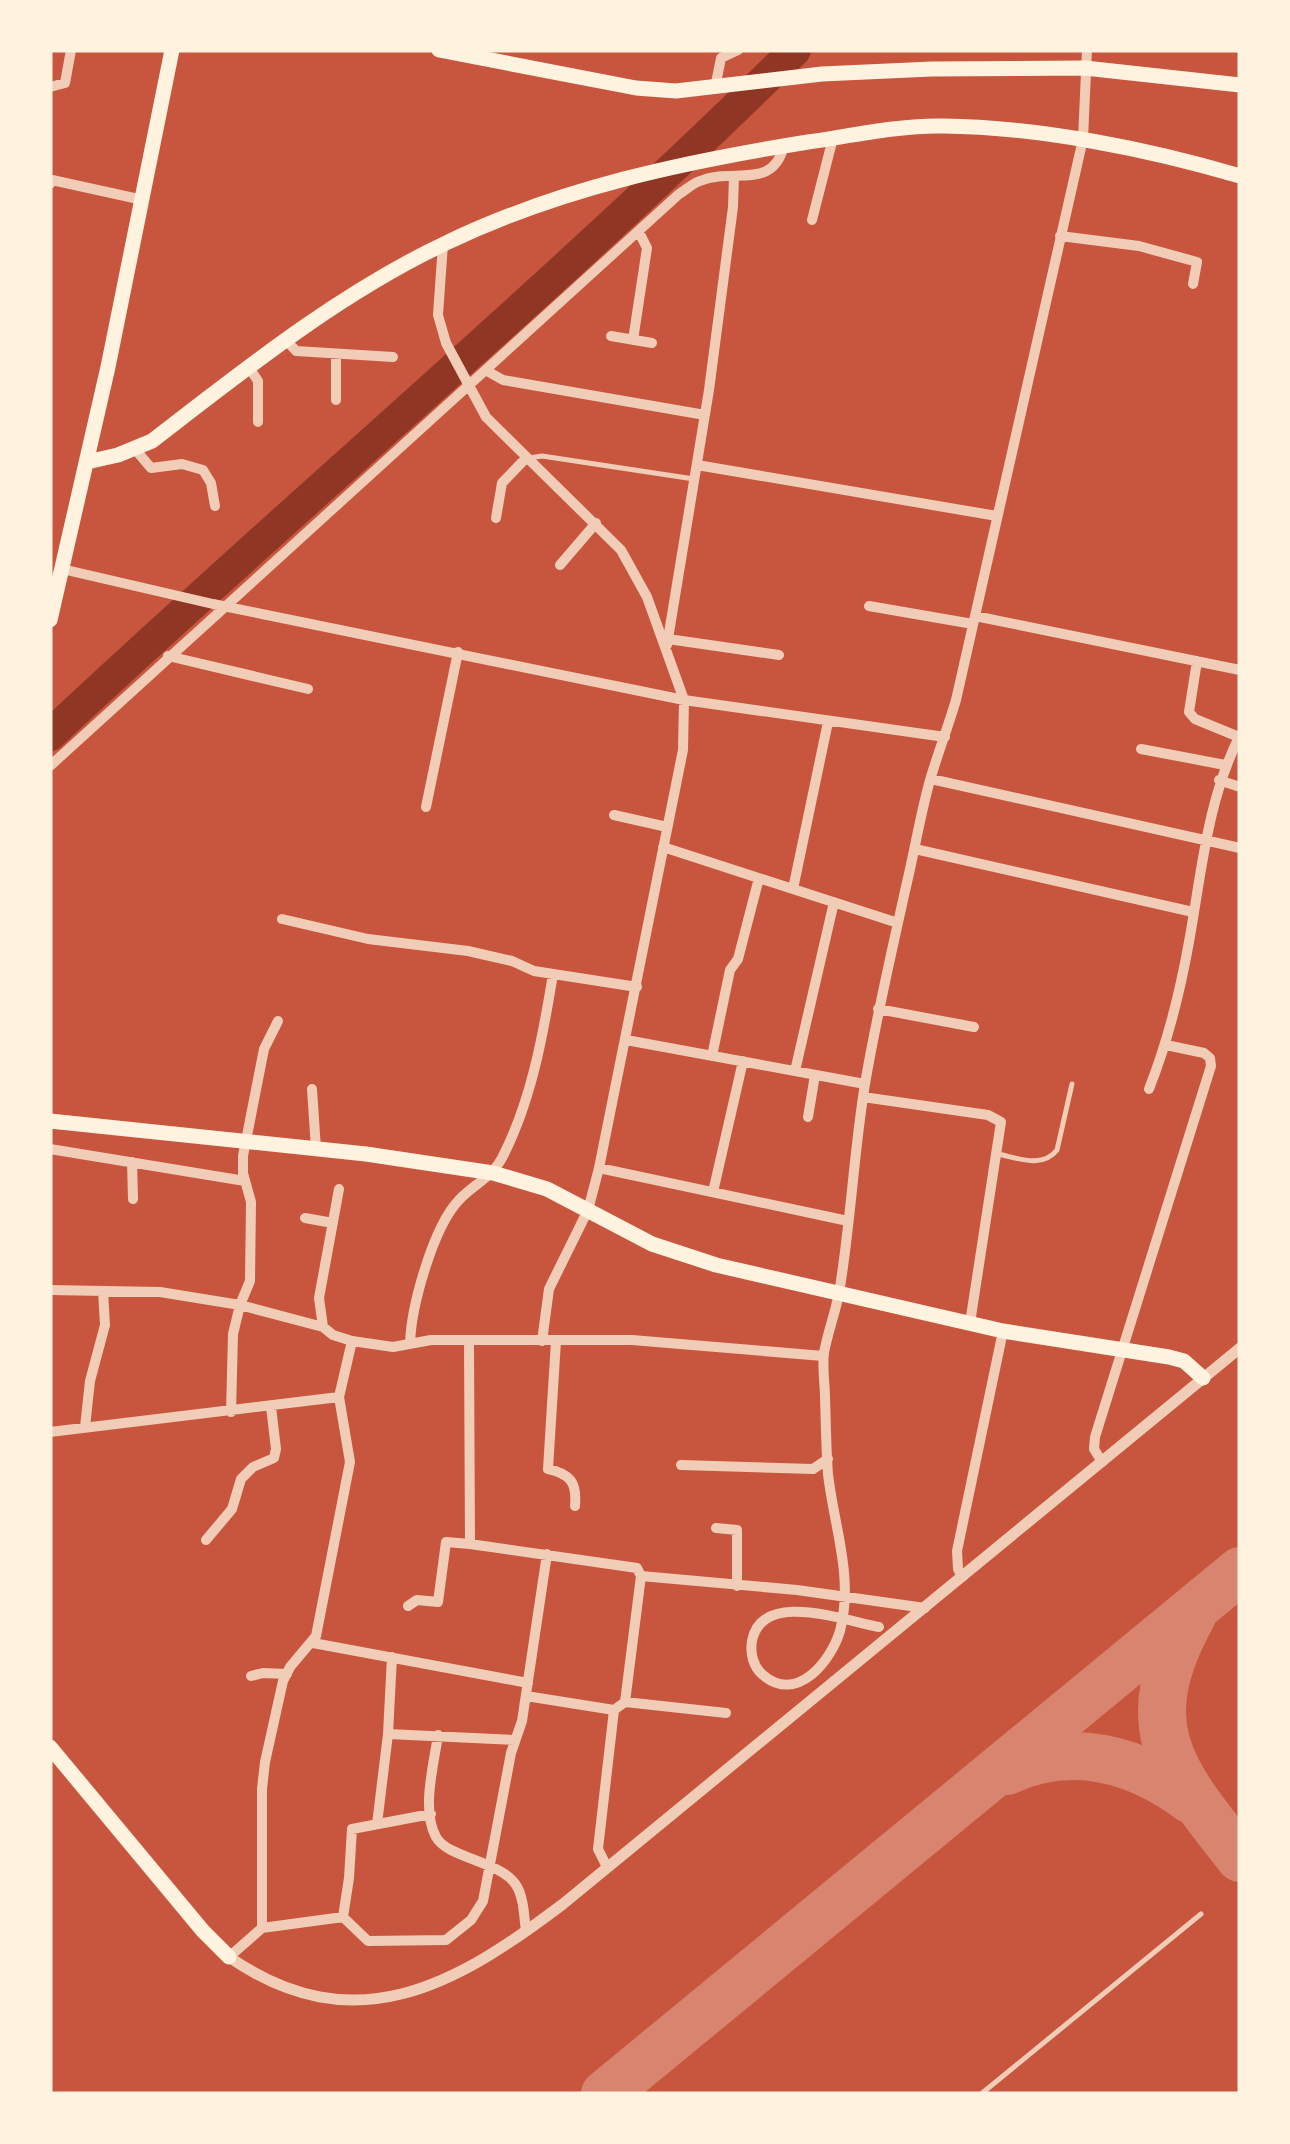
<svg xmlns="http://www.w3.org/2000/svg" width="1290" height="2144" viewBox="0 0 1290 2144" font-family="Ubuntu,sans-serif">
	<rect width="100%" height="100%" fill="#c8553d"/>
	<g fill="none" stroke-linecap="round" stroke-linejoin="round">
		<path stroke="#8f3625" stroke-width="32" d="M 50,735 C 296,504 555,287 795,50"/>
		<path stroke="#d8846e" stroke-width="48" d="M 1192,1616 C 1131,1727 1171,1771 1240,1858
			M 1007,1771 C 1071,1741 1137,1759 1191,1800
			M 605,2094 L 1240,1571"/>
		<path stroke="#f1ccb7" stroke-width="5" d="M 529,458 L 542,456 L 694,479
			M 998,1154 C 1018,1158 1042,1169 1057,1150 L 1072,1084
			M 981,2094 L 1201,1914"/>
		<path stroke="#f1ccb7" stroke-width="10" d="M 50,87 L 65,83 L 71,50
			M 715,88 L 721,58 L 738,50
			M 50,184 L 52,180 L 143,200
			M 812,220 L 833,138
			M 1060,236 L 1139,246 L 1197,262 L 1193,284
			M 443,244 L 438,315 L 446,343 L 486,417 L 621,550 L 647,597 L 684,700 L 683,750 L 599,1168 L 588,1210 L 549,1289 L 542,1341
			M 611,336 L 652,343
			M 633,340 L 647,248 L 639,232
			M 287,341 L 296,351 L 393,357
			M 336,354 L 336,400
			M 250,369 L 258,381 L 258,422
			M 487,371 L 503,380 L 705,415
			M 134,448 L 151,468 L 182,464 L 203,470 L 211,483 L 215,506
			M 697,465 L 997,516
			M 496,518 L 502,483 L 526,458
			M 560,565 L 596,523
			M 62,569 L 213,604 L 684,700 L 945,737
			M 869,606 L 973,624
			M 975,616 L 1240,670
			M 668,639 L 779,655
			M 667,645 L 709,390 L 733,207 L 734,176
			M 168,656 L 308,689
			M 1197,661 L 1189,712 L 1195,719 L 1239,737
			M 1141,749 L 1225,765
			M 50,766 L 679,194 C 686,190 693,183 700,181 C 734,167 772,191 784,146
			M 931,779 L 1240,848
			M 1219,780 L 1240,787
			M 426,807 L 458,652
			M 614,815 L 667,827
			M 663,847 L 898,923
			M 915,849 L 1193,912
			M 793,889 L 828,722
			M 282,919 L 368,939 L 468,951 L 512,961 L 534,971 L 637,987
			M 878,1009 L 974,1027
			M 278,1021 L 264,1049 L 243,1156 L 243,1173 L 251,1202 L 250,1281 L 240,1305 L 323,1327 L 333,1335 L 352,1341 L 393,1347 L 431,1340 L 632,1340 L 823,1356
			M 626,1040 L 865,1084
			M 712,1056 L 730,970 L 738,959 L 759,878
			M 795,1071 L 834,902
			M 312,1089 L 316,1149
			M 1149,1089 C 1168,1041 1180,992 1189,942 C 1202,870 1207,801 1240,735
			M 863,1097 L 988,1115 L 1001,1122 L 970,1323
			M 808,1117 L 815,1075
			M 50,1149 L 245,1181
			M 132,1162 L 133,1199
			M 599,1168 L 848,1221
			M 713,1192 L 743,1061
			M 305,1218 L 333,1223
			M 50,1290 L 160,1292 L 240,1305 L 233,1334 L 231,1412
			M 323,1327 L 319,1298 L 339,1189
			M 469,1341 L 470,1544 L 637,1568 L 641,1576 L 797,1590 L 925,1608
			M 556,1341 L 548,1469 C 571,1474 577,1483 575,1506
			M 410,1344 C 411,1307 433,1227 459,1200 C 473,1185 492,1177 502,1158 C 531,1102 543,1036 553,974
			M 85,1427 L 90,1381 L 105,1325 L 103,1291
			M 50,1432 L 339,1397 L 352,1341
			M 1102,1462 L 1094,1449 L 1095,1437 L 1211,1066 L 1210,1058 L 1204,1053 L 1166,1045
			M 681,1465 L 813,1469 L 828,1459
			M 716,1528 L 737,1530 L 737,1586
			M 206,1540 L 232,1509 L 241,1479 L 253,1467 L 274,1458 L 276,1449 L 271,1407
			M 962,1577 L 958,1569 L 957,1551 L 1003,1331
			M 408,1606 L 417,1600 L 438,1602 L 446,1542 L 470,1544
			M 879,1627 C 845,1621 762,1589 752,1641 C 750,1653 753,1667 763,1675 C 797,1704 831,1661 840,1631 C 854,1577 834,1527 828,1474 C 826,1449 826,1423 825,1398 C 825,1384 822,1367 824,1353 C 828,1330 837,1309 840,1287 C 851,1219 854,1151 865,1084 C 876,1019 891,955 905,891 C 914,854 920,816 930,780 C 938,753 948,727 956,700 L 1083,139 L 1087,50
			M 313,1643 L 528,1683
			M 392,1657 L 388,1734 L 515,1740
			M 251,1676 L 263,1673 L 287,1674
			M 526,1696 L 614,1710
			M 625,1702 L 726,1713
			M 614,1710 L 625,1702 L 641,1576
			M 438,1735 C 434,1764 421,1810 436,1837 C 447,1858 501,1861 516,1885 C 524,1897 524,1917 526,1931
			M 377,1824 L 388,1734
			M 607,1867 L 598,1849 L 614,1710
			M 343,1917 L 368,1941 L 446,1940 L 471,1920 L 483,1901 L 511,1753 L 522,1721 L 547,1554
			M 262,1928 L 343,1917 L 349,1878 L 352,1829 L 431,1814
			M 229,1957 L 262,1928 L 262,1789 L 265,1762 L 283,1681 L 290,1667 L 316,1636 L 350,1462 L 339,1397"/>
		<path stroke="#f1ccb7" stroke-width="11" d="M 229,1957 C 355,2044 456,1985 563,1904 L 1240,1348"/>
		<path stroke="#fff3e0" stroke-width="15" d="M 439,50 L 636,88 L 676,91 L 822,74 L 932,69 L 1085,68 L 1240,85
			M 87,462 L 118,455 L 152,441 C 244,370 340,293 446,243 C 560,188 683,162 808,142 C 850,136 901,125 943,126 C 1039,127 1148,149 1240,176
			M 50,620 L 108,367 L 172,50
			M 50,1121 L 366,1154 L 493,1173 L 547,1189 L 652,1244 L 716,1265 L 1003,1331 L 1169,1357 L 1184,1361 L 1203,1378
			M 50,1747 L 203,1931 L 229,1957"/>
	</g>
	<rect width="1290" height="2144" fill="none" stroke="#fff3e0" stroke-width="105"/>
</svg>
